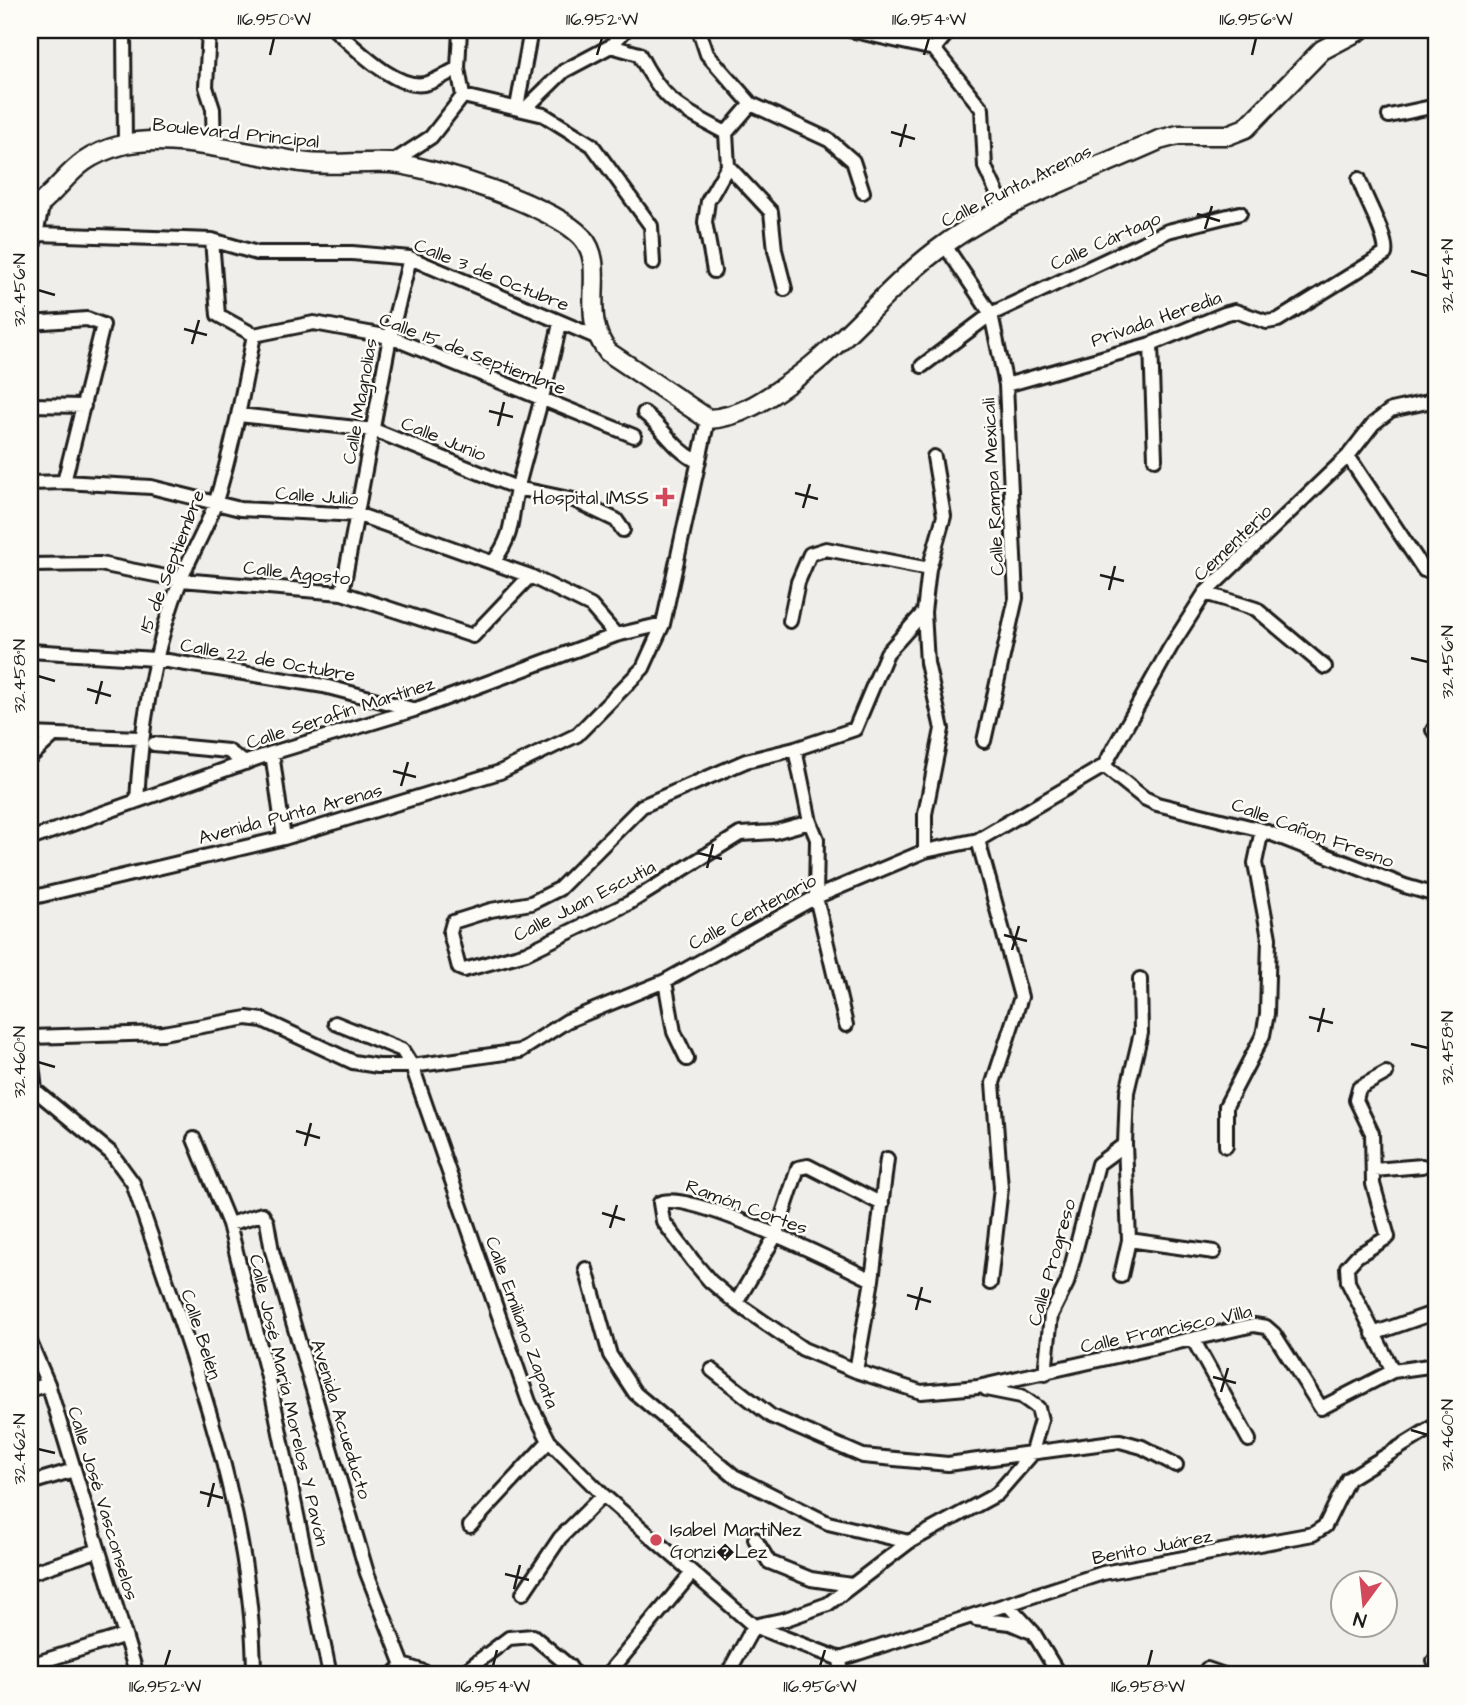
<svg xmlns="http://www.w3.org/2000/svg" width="1466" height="1705" viewBox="0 0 1466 1705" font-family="'Architects Daughter',sans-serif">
	<rect width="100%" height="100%" fill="#f0eeea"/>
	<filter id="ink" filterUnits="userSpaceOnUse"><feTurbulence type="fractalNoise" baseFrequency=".0143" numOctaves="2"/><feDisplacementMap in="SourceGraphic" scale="14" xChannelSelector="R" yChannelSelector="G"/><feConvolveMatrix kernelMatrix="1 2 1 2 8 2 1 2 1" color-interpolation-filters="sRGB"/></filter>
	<g filter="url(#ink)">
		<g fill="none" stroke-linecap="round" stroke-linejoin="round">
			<defs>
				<path id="street" d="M 124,30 L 125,144
					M 209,30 L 206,87 L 213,109 L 214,149
					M 335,30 C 356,48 398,93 428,83 C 438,80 448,73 458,68
					M 699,30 L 707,54 L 751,104 L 829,140 L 853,161 L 863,192
					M 850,30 L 934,49
					M 611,46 L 639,54 C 663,102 680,108 726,133
					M 934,49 L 982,109 L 985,167 L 1005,210
					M 934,49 L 950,30
					M 463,96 L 544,115 L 592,145 L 651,226 L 653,263
					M 517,107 L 531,30
					M 525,109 L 564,71 L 611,46 L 625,30
					M 1389,116 L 1436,106
					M 391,163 L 431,137 L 463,96 L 458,68 L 460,30
					M 728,166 L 771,212 L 775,250 L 785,289
					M 38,234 L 212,240 L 257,253 L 352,253 L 410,258 L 596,337
					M 212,240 L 218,315 L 254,335
					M 944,244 L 991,314 L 1006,385 L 1016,598 L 984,741
					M 30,260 L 43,203
					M 714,271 L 705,222 L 708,201 L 728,166 L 726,133 L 751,104
					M 30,323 L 87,319 L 103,325 L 64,482
					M 254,335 L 314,323 L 390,337 L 634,436
					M 1151,344 L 1155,459
					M 922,366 L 991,314 L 1168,231 L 1240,213
					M 1006,385 L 1151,344 L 1224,314 L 1235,311 L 1267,322 L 1278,320 L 1385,254 C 1389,238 1364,198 1359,179
					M 30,405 L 84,406
					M 644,413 C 664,428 673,449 697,461
					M 239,415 L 374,430 L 517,488 L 574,500 L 616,520 L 623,530
					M 1348,456 L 1424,570
					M 30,483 L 64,482 L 151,487 L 240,509 L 359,515 L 530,576 L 591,606 L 616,635
					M 494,561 C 516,531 509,519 518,486 C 532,431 549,378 560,323
					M 30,565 L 100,564 L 181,580 L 342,593 L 473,636 L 530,576
					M 342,593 L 390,337 L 410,258
					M 1205,593 L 1256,609 L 1325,667
					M 790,621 L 798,582 L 810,554 L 826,549 L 929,569
					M 30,651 L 155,659 L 324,686 L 412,709
					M 1433,730 L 1436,731
					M 30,734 L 140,738
					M 154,744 L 228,751 L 245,763
					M 795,749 L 810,822 L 817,839 L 816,897 L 846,1025
					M 272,753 L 284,838
					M 30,757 L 54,735
					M 1104,766 L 1170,648 L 1205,593 L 1348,456 L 1373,424 L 1391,410 L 1427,402 L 1436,395
					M 1104,766 L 1144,798 L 1157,804 L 1262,830 L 1405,886 L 1436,895
					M 137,801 C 141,725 153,650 181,579 C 192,552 207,528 216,501 C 233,447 243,391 254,335
					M 810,822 L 774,832 L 740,834 L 629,903 L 526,953 L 464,970 L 459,968 L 450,933 L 453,922 L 491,910 L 531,903 L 559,889 L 642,806 L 746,761 L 795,749 L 855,729 L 887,653 L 924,612
					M 30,839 L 272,753 L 414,710 L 616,635 L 663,624
					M 978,840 L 1021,997 L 993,1083 L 1001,1188 L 990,1283
					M 925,851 L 925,814 L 942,729 L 927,663 L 924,612 L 929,569 L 944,516 L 934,457
					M 30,898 L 284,838 L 500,772 L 577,735 L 643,668 L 663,624 L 708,419
					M 665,981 L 674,1032 L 687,1059
					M 335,1023 L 402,1050 L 412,1066 L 529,1402 L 549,1441 L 603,1495 L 754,1626 L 840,1659
					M 30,1037 L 163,1033 L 247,1018 L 263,1020 L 353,1062 L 378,1066 L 412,1066 L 520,1051 L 567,1021 L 665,981 L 816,897 L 925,851 L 978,840 L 1104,766
					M 30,1047 L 35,1090 L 111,1153 L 133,1183 C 186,1342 253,1506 254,1675
					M 1386,1073 L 1359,1088 L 1356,1100 L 1372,1133 L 1373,1184 L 1388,1237 L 1357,1256 L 1347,1267 L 1348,1282 L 1393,1371
					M 194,1139 L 229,1224 L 271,1389 L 330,1675
					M 1226,1146 L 1226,1106 L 1263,1035 L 1267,1014 L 1269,938 L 1255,863 L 1262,830
					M 1374,1170 L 1422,1166
					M 229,1224 L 262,1214 L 267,1222 L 272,1251 L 367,1573 L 403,1665
					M 1129,1240 L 1214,1252
					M 586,1269 L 610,1355 L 635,1393 L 734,1476 L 828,1523 L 909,1542
					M 1121,1276 L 1129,1240 L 1125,1144 L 1127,1092 L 1141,1033 L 1140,979
					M 872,1280 C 840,1264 686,1188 660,1203 L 663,1221 L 693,1261 L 710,1281 L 736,1303 L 803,1349 L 856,1371 L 921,1392 L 978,1387 L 1254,1325 L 1266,1327 L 1274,1334 L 1321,1408 L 1393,1371 L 1436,1365
					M 736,1303 L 776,1235 L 798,1168 L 808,1166 L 882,1204
					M 1373,1334 L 1436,1312
					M 1194,1341 L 1249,1440
					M 30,1342 L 48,1384 L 137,1675
					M 712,1370 L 771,1416 L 863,1456 L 948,1464 L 1120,1441 L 1142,1447 L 1176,1465
					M 856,1371 L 872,1280 L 887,1159
					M 1045,1374 L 1051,1315 L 1067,1283 L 1098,1164 L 1125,1144
					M 30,1390 L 48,1384
					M 30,1483 L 74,1470
					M 470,1526 L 549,1441
					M 755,1539 L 769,1562 L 811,1579 L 851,1585
					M 30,1573 L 99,1550
					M 523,1593 L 560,1538 L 603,1495
					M 1008,1605 L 1033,1632 L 1059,1675
					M 976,1619 L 1010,1623 L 1029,1631
					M 840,1659 L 1103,1573 L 1313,1534 L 1325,1526 L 1348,1479 L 1436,1425
					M 840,1659 L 842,1675
					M 1434,1661 L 1436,1667
					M 30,1665 L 123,1636
					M 403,1665 L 433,1675
					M 613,1668 L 691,1574
					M 1207,1669 L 1224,1675
					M 393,1675 L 403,1665
					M 460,1675 L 509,1638 L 533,1636 L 569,1666 L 575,1675
					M 727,1675 L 754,1626 L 786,1619 L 828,1604 L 909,1542 L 997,1494 L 1031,1455 L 1041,1420 L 1038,1408 L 1021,1396 L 986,1389"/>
				<path id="secondary" d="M 30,212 C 68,184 69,159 122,145 C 169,132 252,155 301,162 C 330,167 361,161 391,163 C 434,167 554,206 582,237 C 609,267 577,314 608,352 L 708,419 C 740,418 768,398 793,380 C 848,341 889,284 944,245 C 1003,201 1091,171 1159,140 L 1178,135 L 1228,135 L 1246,128 L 1322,50 L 1360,30"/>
			</defs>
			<use href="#street" stroke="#1c1c1c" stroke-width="18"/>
			<use href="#secondary" stroke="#1c1c1c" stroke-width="23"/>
			<use href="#street" stroke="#fdfcf7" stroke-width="12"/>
			<use href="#secondary" stroke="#fdfcf7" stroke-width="18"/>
		</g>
	</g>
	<path fill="none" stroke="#1c1c1c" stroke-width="2.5" d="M 270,55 L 274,38M 597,55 L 602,38M 924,55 L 929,38M 1252,55 L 1256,38M 891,132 L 915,139M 900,147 L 906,124M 1197,214 L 1220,221M 1205,229 L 1212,206M 1411,271 L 1428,276M 38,290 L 55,295M 184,329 L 207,335M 192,344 L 199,320M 489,411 L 513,417M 498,426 L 504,402M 795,493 L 818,499M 803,508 L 810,484M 1100,575 L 1124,581M 1109,590 L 1115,566M 1411,658 L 1428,662M 38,676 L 55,681M 87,689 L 111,696M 96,704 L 102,681M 393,771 L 416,777M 401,786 L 408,762M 698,853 L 722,859M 707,868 L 713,844M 1004,935 L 1027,941M 1012,950 L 1019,926M 1309,1017 L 1333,1023M 1318,1032 L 1324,1008M 1411,1044 L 1428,1048M 38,1062 L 55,1067M 296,1131 L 320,1138M 305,1146 L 311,1123M 602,1213 L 625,1220M 610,1228 L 617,1205M 907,1295 L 931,1302M 916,1310 L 922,1287M 1213,1377 L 1236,1383M 1221,1392 L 1228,1368M 1411,1430 L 1428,1435M 38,1449 L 55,1453M 200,1492 L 223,1498M 208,1507 L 214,1483M 505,1574 L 529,1580M 514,1589 L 520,1565M 165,1666 L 170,1650M 493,1666 L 497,1650M 820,1666 L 825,1650M 1148,1666 L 1152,1650"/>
	<g fill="#d1495b" stroke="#fdfcf7" stroke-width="2.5">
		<path d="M661.5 486.5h7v7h7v7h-7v7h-7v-7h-7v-7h7z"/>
		<circle cx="656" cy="1540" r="7"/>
	</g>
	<g text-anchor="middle" stroke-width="5" stroke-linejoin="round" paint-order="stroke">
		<g font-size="19" fill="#1c1c1c" stroke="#fdfcf7">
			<text transform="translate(236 132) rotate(6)" y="7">Boulevard Principal</text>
			<text transform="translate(1016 185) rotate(-26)" y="7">Calle Punta Arenas</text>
			<text transform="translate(1105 240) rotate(-24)" y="7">Calle Cártago</text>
			<text transform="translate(492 274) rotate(22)" y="7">Calle 3 de Octubre</text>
			<text transform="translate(1156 318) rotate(-19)" y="7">Privada Heredia</text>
			<text transform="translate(473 353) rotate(21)" y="7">Calle 15 de Septiembre</text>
			<text transform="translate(359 401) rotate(-80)" y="7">Calle Magnolias</text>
			<text transform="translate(444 438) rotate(22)" y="7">Calle Junio</text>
			<text transform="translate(992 487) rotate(-93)" y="7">Calle Rampa Mexicali</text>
			<text transform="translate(317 495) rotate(4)" y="7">Calle Julio</text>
			<text transform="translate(1232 542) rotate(-44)" y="7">Cementerio</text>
			<text transform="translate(171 561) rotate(-69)" y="7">15 de Septiembre</text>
			<text transform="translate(297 572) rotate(6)" y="7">Calle Agosto</text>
			<text transform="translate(268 659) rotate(10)" y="7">Calle 22 de Octubre</text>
			<text transform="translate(340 712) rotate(-18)" y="7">Calle Serafín Martínez</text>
			<text transform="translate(290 813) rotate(-15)" y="7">Avenida Punta Arenas</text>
			<text transform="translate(1313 832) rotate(20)" y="7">Calle Cañon Fresno</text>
			<text transform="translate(584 900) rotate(-27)" y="7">Calle Juan Escutia</text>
			<text transform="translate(752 911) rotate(-28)" y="7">Calle Centenario</text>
			<text transform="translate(747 1206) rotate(20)" y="7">Ramón Cortes</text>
			<text transform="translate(1051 1262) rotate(-74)" y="7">Calle Progreso</text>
			<text transform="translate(523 1322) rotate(70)" y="7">Calle Emiliano Zapata</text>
			<text transform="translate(1166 1328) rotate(-12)" y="7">Calle Francisco Villa</text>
			<text transform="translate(202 1334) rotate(72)" y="7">Calle Belén</text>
			<text transform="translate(290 1400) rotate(77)" y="7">Calle José María Morelos Y Pavón</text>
			<text transform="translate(342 1419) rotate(73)" y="7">Avenida Acueducto</text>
			<text transform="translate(104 1503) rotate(73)" y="7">Calle José Vasconselos</text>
			<text transform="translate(1152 1546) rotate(-11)" y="7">Benito Juárez</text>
		</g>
		<g font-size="19" fill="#1c1c1c" stroke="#fdfcf7" text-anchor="end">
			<text x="649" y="504">Hospital IMSS</text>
			<text x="670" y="1536" text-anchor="start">Isabel MartiNez<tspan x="670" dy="22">Gonzi�Lez</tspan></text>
		</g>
	</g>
	<rect width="1466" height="1705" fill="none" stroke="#fdfcf7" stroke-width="77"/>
	<g transform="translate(1364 1604) rotate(195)"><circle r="33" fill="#fdfcf7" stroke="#a3a29f" stroke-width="2"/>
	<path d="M0-5L12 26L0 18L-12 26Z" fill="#d1495b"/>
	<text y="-10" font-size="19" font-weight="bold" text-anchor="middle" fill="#1c1c1c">N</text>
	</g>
	<rect x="38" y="38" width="1390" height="1628" fill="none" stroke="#1c1c1c" stroke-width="2.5"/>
	<g font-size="18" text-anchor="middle" fill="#1c1c1c">
		<text x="274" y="25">116.950°W</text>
		<text x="602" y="25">116.952°W</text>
		<text x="929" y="25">116.954°W</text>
		<text x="1256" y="25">116.956°W</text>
		<text transform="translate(1447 276) rotate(-90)" y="6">32.454°N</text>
		<text transform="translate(19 290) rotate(-90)" y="6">32.456°N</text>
		<text transform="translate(1447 662) rotate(-90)" y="6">32.456°N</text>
		<text transform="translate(19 676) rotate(-90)" y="6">32.458°N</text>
		<text transform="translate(1447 1048) rotate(-90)" y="6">32.458°N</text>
		<text transform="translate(19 1062) rotate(-90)" y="6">32.460°N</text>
		<text transform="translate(1447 1435) rotate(-90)" y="6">32.460°N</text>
		<text transform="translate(19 1449) rotate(-90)" y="6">32.462°N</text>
		<text x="165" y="1692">116.952°W</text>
		<text x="493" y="1692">116.954°W</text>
		<text x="820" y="1692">116.956°W</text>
		<text x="1148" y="1692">116.958°W</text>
	</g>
</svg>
